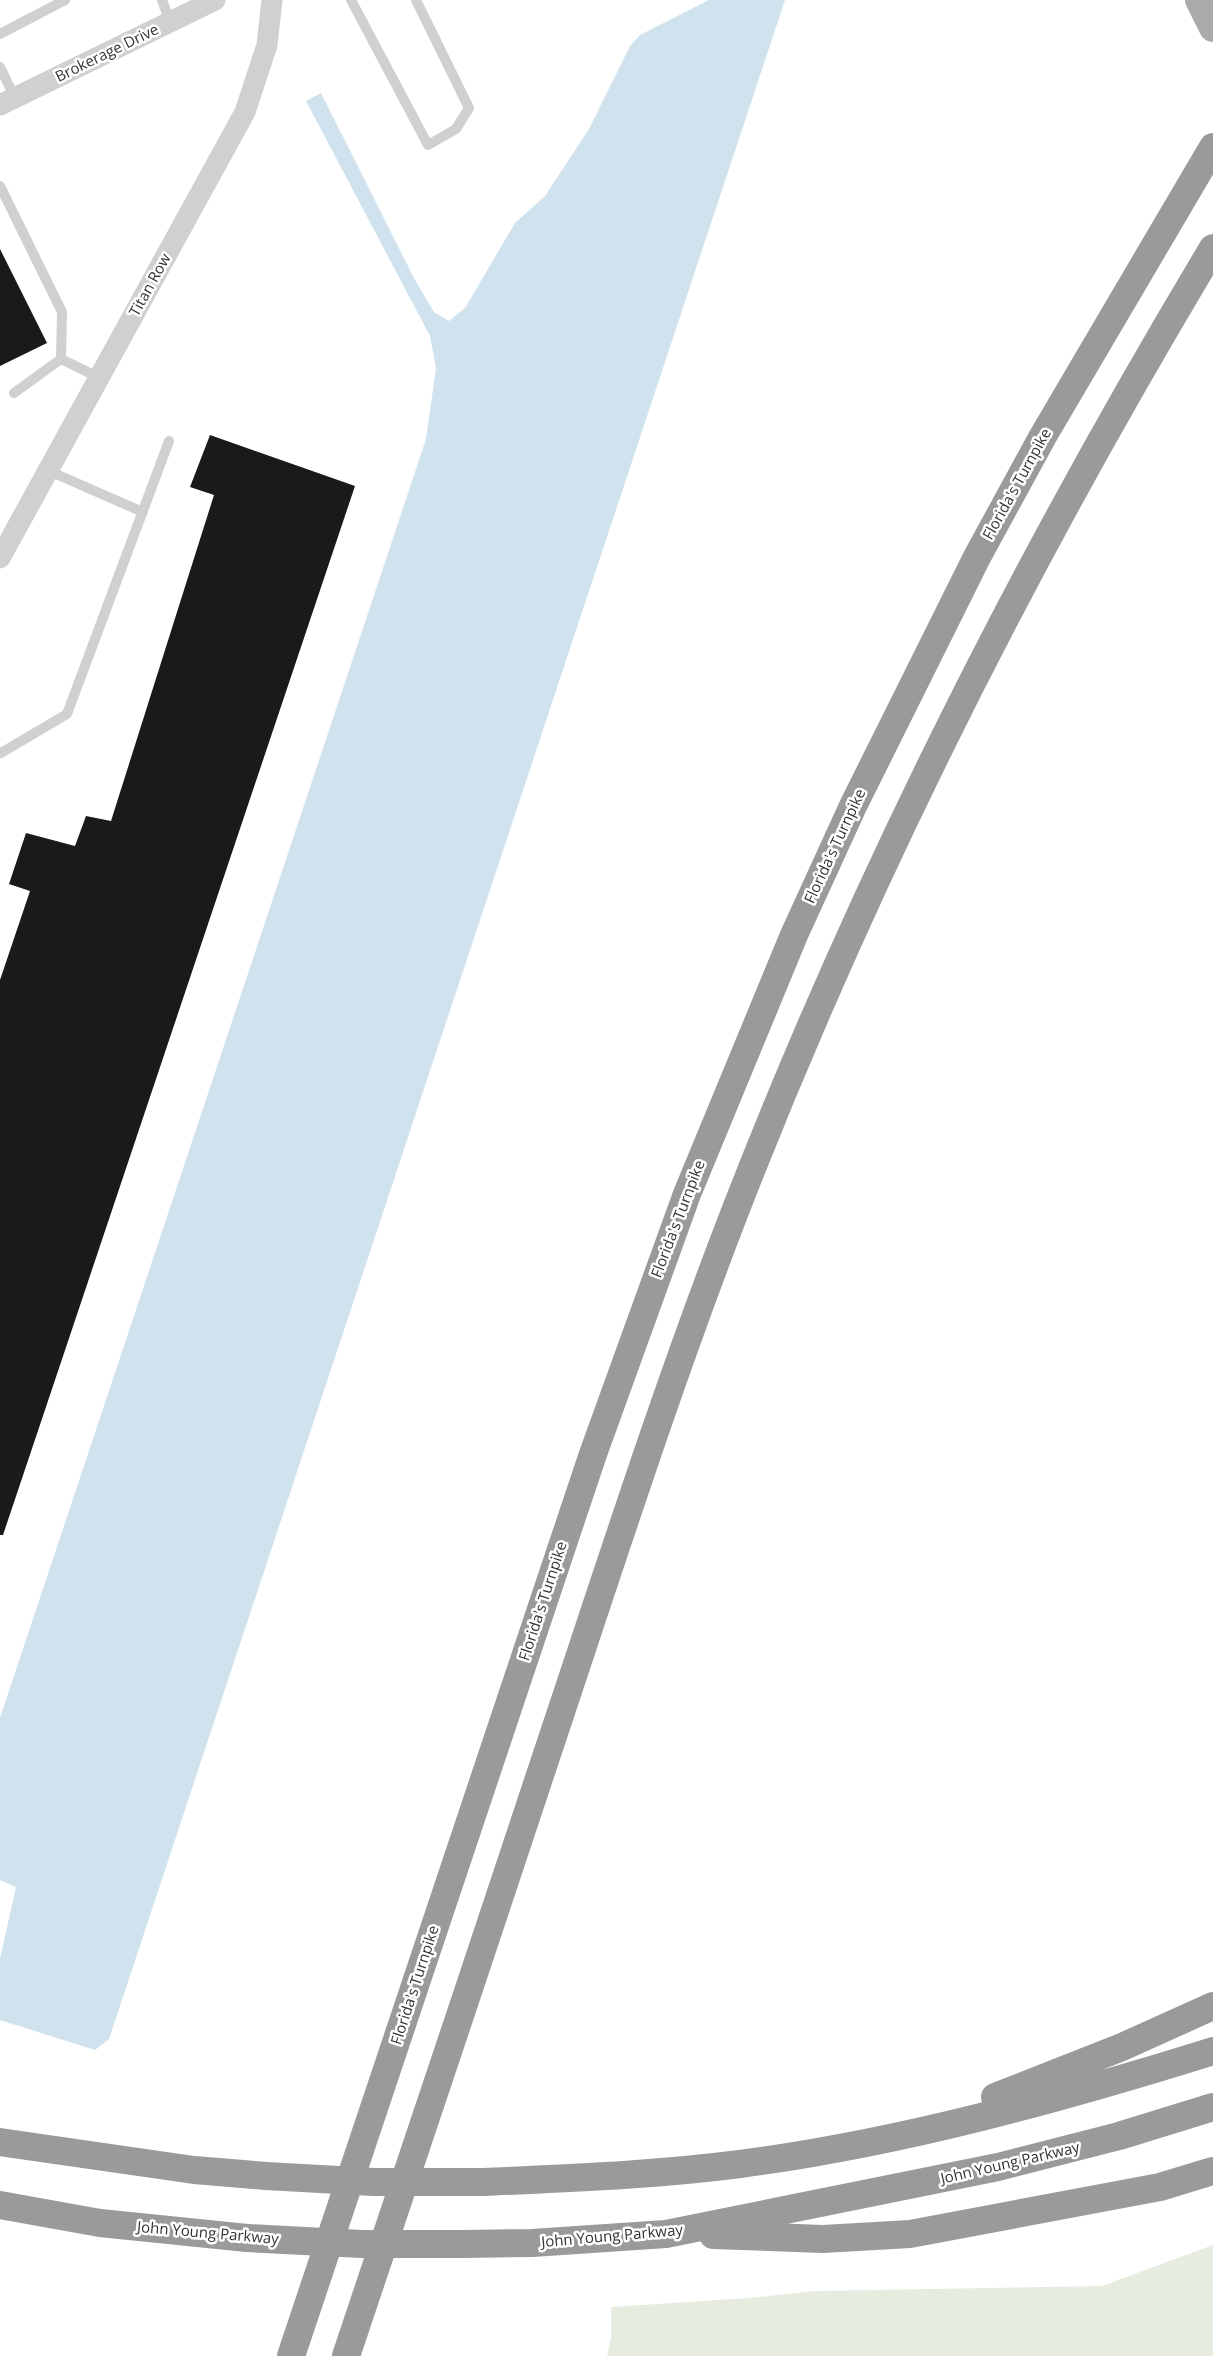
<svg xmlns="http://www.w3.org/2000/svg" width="1213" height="2356" viewBox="0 0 1213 2356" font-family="'Open Sans',sans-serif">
	<rect width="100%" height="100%" fill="#fff"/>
	<path fill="#e6ecdf" d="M 1213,2245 L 1213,2356 L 607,2356 L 611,2337 L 611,2307 L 749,2298 L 816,2291 L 1102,2286 Z"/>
	<path fill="#cfe2ee" d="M 709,0 L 785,0 L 109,2039 L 95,2050 L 0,2020 L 0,1959 L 16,1887 L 0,1880 L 0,1718 L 426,439 L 436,368 L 430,336 L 306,101 L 321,93 L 415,280 L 434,312 L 449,321 L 465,308 L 515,223 L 545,196 L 589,129 L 630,46 L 640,35 Z"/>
	<path fill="#1a1a1a" d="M 0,249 L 47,343 L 0,366 Z
		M 210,435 L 355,486 L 3,1535 L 0,1535 L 0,980 L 30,891 L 9,884 L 26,833 L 75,846 L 86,816 L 111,821 L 214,495 L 190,487 Z"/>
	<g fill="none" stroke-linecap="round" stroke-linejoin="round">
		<path stroke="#d0d0d0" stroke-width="10" d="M 162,0 L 170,22
			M 351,0 L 428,145 L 456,129 L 469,108 L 416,0
			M 0,34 L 65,0
			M 0,67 L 15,98
			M 0,186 L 62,312 L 61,359 L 100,378
			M 14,393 L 61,359
			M 49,471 L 143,512
			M 1,753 L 67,714 L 169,441"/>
		<path stroke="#d0d0d0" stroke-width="21" d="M 0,105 L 215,0
			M 0,558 L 245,112 L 267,45 L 272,0"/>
		<path stroke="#ababab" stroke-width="28" d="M 1199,0 L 1213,28"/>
		<path stroke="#9a9a9a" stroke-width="28" d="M 995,2097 L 1122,2047 L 1213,2006
			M 0,2142 L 194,2170 L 266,2176
			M 484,2182 C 569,2178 655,2175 740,2164 C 900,2143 1059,2099 1213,2051
			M 0,2205 L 100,2223 L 247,2238
			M 713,2235 L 823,2239 L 910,2234 L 1160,2187 L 1213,2171
			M 462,2244 L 532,2243 L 666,2234 L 998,2167 L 1119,2136 L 1213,2107
			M 291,2356 L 593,1454 L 687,1194 L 794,935 L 853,806 L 977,557 L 1043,436 L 1213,147
			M 346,2356 C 417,2145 487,1935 557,1724 C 614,1553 669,1382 734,1214 C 864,878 1028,556 1213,248"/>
		<path stroke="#9a9a9a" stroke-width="28" d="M 266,2176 L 374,2182 L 484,2182
			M 247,2238 L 362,2244 L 462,2244"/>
	</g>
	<g text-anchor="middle" stroke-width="5" stroke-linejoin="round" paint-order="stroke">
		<g font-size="15" fill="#333" stroke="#fff">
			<text transform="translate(107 53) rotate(-26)" y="5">Brokerage Drive</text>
			<text transform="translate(150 285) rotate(-61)" y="5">Titan Row</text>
			<text transform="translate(1017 484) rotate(-61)" y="5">Florida's Turnpike</text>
			<text transform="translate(835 846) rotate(-65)" y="5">Florida's Turnpike</text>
			<text transform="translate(678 1219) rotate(-69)" y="5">Florida's Turnpike</text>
			<text transform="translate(543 1601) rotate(-72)" y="5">Florida's Turnpike</text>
			<text transform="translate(415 1985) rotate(-72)" y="5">Florida's Turnpike</text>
			<text transform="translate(1010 2163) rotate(-13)" y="5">John Young Parkway</text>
			<text transform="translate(208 2233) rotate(5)" y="5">John Young Parkway</text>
			<text transform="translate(612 2236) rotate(-5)" y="5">John Young Parkway</text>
		</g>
	</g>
</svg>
